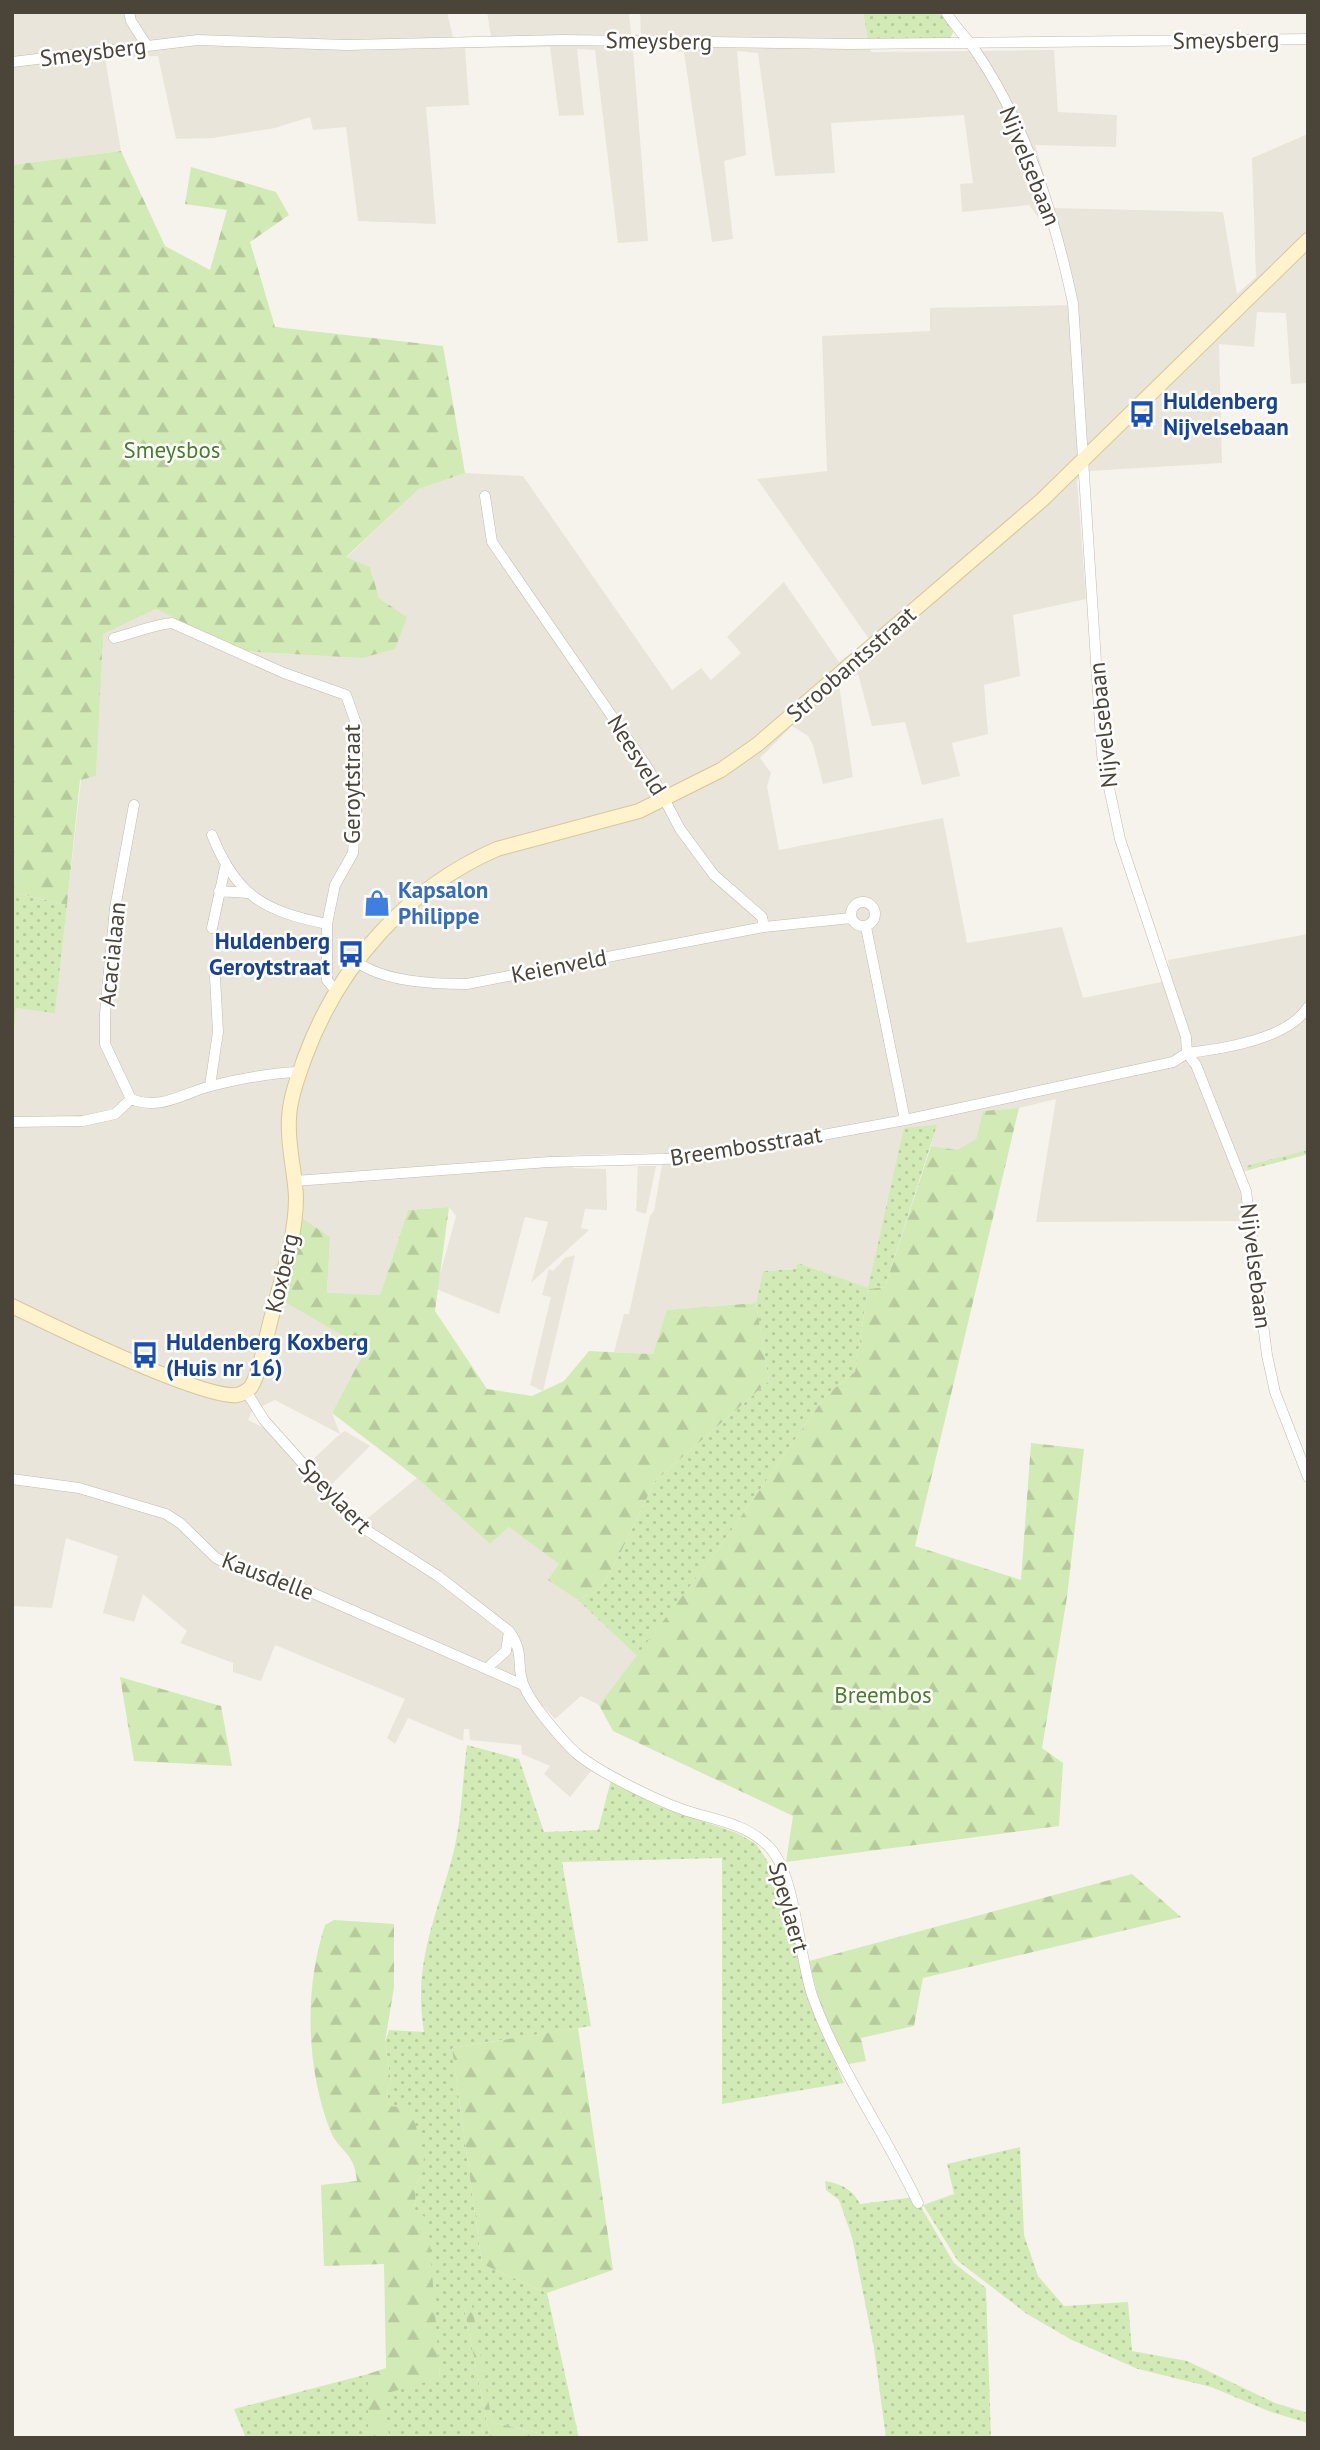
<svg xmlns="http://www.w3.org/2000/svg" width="1320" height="2450" viewBox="0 0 1320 2450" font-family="'PT Sans',sans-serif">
	<defs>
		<pattern id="grass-dots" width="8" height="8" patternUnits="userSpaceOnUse" patternTransform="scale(1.75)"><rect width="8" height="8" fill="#d2eab5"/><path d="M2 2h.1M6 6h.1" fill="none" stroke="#b6ca9c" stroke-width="1.8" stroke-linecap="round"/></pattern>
		<pattern id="forest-firs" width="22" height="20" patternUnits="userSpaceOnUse" patternTransform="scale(1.75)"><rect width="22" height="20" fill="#d2eab5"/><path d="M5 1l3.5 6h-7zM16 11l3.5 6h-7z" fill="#b6ca9c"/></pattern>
	</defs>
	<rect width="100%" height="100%" fill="#f6f3ec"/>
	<path fill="#eae5da" d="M 12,12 L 447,12 L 453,37 L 491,37 L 487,12 L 629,12 L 631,34 L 641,36 L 640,12 L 863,12 L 871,52 L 1054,50 L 1058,112 L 1117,115 L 1116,147 L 1035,145 L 1054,208 L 1223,212 L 1237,294 L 1256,277 L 1252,158 L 1308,134 L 1308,383 L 1291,384 L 1286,313 L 1257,312 L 1254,347 L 1219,344 L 1222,463 L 1090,471 L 1077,480 L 1086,599 L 1013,615 L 1020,676 L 984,685 L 988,734 L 952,743 L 960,776 L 922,785 L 905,722 L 872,726 L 858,674 L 839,685 L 853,777 L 823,784 L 813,745 L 808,736 L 792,726 L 760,758 L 771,773 L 767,786 L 779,850 L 943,818 L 967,943 L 1062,927 L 1083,998 L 1171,980 L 1168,960 L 1308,934 L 1308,1154 L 1235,1174 L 1243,1194 L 1246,1221 L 1036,1222 L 1056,1099 L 1019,1108 L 983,1111 L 976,1140 L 957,1150 L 931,1146 L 936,1125 L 868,1289 L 799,1263 L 796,1269 L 763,1271 L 756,1303 L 668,1310 L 653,1354 L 614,1352 L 624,1314 L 629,1314 L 650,1216 L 654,1211 L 664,1153 L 573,1155 L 573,1168 L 606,1169 L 607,1210 L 585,1209 L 581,1228 L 589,1230 L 531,1283 L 548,1222 L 525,1217 L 499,1314 L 436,1289 L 456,1216 L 449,1207 L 408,1210 L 380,1295 L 327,1294 L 330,1237 L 303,1220 L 286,1303 L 366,1349 L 332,1413 L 340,1434 L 345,1431 L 370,1446 L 330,1486 L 310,1462 L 340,1434 L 275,1400 L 252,1411 L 248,1420 L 268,1430 L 344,1519 L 369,1540 L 375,1533 L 363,1522 L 417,1478 L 490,1544 L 509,1527 L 560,1564 L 549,1580 L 578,1600 L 637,1656 L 599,1705 L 581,1696 L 555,1719 L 543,1706 L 541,1717 L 592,1770 L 570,1797 L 544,1774 L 550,1766 L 522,1754 L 521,1745 L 470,1740 L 469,1729 L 464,1729 L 463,1741 L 408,1718 L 395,1744 L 387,1738 L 405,1699 L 275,1645 L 261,1681 L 233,1672 L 233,1663 L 180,1643 L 187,1631 L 143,1594 L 134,1622 L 103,1613 L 118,1556 L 66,1538 L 52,1608 L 12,1606 L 12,1054 L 16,1008 L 55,1012 L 81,780 L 96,775 L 102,634 L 156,609 L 186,622 L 407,617 L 379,598 L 370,567 L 346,558 L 419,489 L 465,473 L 523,476 L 672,690 L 701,668 L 711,680 L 741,653 L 727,637 L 784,582 L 839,662 L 869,639 L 757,479 L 827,471 L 822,336 L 930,331 L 930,308 L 1079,305 L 1054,209 L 1038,217 L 1029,205 L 962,212 L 960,184 L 973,183 L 964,115 L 831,123 L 835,173 L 775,176 L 758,53 L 737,51 L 746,155 L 724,161 L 733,239 L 712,242 L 684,52 L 633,50 L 648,241 L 618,243 L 595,50 L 577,49 L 584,115 L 559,116 L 550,47 L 465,48 L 469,105 L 426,107 L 436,224 L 358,221 L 346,127 L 313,130 L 310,117 L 275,128 L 213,138 L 176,139 L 158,56 L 105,58 L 121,151 L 12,165 Z
		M 638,1166 L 656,1166 L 646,1214 L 636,1211 Z
		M 575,1255 L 543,1391 L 530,1385 L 551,1297 L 542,1295 L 549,1269 L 553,1271 L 565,1258 Z"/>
	<path fill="url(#grass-dots)" d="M 863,12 L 942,12 L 953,32 L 950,39 L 944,40 L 868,39 Z
		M 12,892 L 67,905 L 55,1013 L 16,1008 L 12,1054 Z
		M 937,1125 L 885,1287 L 868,1289 L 855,1372 L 826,1395 L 719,1548 L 637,1656 L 578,1600 L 599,1590 L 616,1562 L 655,1481 L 769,1381 L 756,1303 L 763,1271 L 796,1269 L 798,1263 L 868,1288 L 904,1128 Z
		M 1308,1150 L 1308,1154 L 1248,1170 L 1246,1166 Z
		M 467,1745 L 519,1759 L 544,1832 L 598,1830 L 611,1780 L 658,1806 L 737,1833 L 756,1844 L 780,1880 L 808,1998 L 844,2083 L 722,2104 L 722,1858 L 562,1862 L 591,2026 L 452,2048 L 482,2264 L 547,2293 L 579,2438 L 559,2438 L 492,2422 L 463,2302 L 490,2438 L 389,2438 L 383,2394 L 440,2377 L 424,2217 L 415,2210 L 416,2184 L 422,2176 L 389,2106 L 387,2091 L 391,2082 L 385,2042 L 389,2030 L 424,2032 C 413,1964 435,1921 452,1858 C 462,1822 462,1781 467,1745 Z
		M 1020,2147 L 1024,2235 L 1038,2276 L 1064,2306 L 1128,2302 L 1132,2351 L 1187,2361 L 1275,2403 L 1308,2413 L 1308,2423 L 1271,2412 L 1211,2387 L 1138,2369 L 1072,2340 L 1027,2314 L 958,2261 L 923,2205 L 954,2194 L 947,2164 Z
		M 825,2181 C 842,2184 852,2189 860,2204 L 915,2197 L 954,2263 L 986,2288 L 991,2438 L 886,2438 L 874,2348 L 852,2237 L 839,2200 L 826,2190 Z
		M 368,2374 L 368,2438 L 246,2438 L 234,2409 Z"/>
	<path fill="url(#forest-firs)" d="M 121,151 L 165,246 L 210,270 L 227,210 L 185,204 L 191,167 L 276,192 L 289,215 L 250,242 L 275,327 L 443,346 L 465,473 L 419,489 L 346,557 L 370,567 L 379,598 L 407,617 L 395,649 L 362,658 L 243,651 L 156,609 L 103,634 L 96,776 L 80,780 L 67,905 L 12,892 L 12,165 Z
		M 1019,1108 L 915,1546 L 1021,1580 L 1031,1443 L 1084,1449 L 1067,1597 L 1042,1748 L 1063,1763 L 1059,1826 L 786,1862 L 793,1816 L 613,1731 L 599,1705 L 719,1548 L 826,1395 L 855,1372 L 868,1289 L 885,1287 L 931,1146 L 957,1150 L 976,1139 L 983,1111 Z
		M 449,1207 L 435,1311 L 487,1389 L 532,1396 L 564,1381 L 589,1351 L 653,1354 L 667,1310 L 756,1303 L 769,1381 L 655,1481 L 616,1562 L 599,1590 L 578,1600 L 548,1580 L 559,1564 L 509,1527 L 490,1544 L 417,1478 L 332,1413 L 366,1349 L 286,1303 L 303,1219 L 330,1237 L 327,1293 L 380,1295 L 408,1210 Z
		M 120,1677 L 221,1706 L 232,1766 L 134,1761 Z
		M 1132,1874 L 1181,1917 L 923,1978 L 914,2026 L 861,2038 L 866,2061 L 843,2065 L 826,2028 L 809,1961 Z
		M 334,1920 L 394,1924 L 394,1987 L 385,2042 L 391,2082 L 387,2091 L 389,2106 L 411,2108 L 424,2157 L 422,2176 L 416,2184 L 415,2210 L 428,2219 L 440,2378 L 384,2394 L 389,2438 L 368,2438 L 368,2374 L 386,2368 L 384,2264 L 324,2266 L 321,2185 L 357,2181 C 354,2150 339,2153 330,2130 C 306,2067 304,1989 325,1925 Z
		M 578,2028 L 613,2270 L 547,2293 L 482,2264 L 452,2048 Z
		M 471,2300 L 492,2422 L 559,2438 L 490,2438 L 463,2302 Z"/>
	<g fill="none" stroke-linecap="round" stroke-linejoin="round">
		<defs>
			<path id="street" d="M 129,12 L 131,21 L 147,46
				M 946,12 C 955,27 966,37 975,50 C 1027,126 1054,215 1073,303 L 1102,755 L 1120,839 L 1186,1037 L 1187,1053 L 1196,1065 L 1246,1191 L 1267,1355 L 1275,1392 L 1308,1477
				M 12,62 L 198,40 L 347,45 L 562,40 L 850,44 L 1308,39
				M 485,496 L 492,542 L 649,770 L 680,829 L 714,875 L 762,917 L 764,927
				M 114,638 C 134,633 152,625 172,623 L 284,673 L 346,695 L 357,726 L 357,797 L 353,853 L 335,885 L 327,924 L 327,980 L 335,990
				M 212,835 C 236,896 264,911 327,924
				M 219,891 L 248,893
				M851 914a12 12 0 1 1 24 0a12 12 0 1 1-24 0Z
				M 866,927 L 905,1120
				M 212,928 L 225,868
				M 355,961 C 385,982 431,984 467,984 L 764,927 L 851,918
				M 1187,1053 C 1223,1049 1288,1039 1308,1007
				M 210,1086 L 218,1032 L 215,977
				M 131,1099 L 105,1044 L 105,1014 L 115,908 L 134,805
				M 131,1099 C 161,1111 183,1093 211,1086 C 239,1079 271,1073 299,1072
				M 12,1122 L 83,1121 L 115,1114 L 131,1099
				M 295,1181 L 549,1162 L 697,1158 L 905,1120 L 1173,1062 L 1187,1053
				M 246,1391 L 264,1420 L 357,1524 L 438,1576 L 509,1631
				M 12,1479 L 79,1488 L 166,1514 L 180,1523 L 216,1558 L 230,1565 L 292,1584 L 523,1685
				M 486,1669 L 506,1651 L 509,1631 C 526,1655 515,1666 524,1686 C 532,1705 561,1739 576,1753 C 598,1772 656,1800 684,1810 C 714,1820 747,1823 770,1848 C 796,1876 799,1957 812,1995 C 838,2069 885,2132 918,2203"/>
			<path id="secondary" d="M 12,1306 C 49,1324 203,1399 237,1395 C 242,1394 247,1391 251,1387 C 261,1370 264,1346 269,1327 C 279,1285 296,1241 296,1197 C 295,1171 287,1144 289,1118 C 290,1097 298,1077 305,1057 C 339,965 407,888 497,849 L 639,811 L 721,770 L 758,744 L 1042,500 L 1308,240"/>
		</defs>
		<use href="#street" stroke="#c2bbae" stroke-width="11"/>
		<use href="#secondary" stroke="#d6c79b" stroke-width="16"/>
		<use href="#street" stroke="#fff" stroke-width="10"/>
		<use href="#secondary" stroke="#fff3cd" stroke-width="14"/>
	</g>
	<defs>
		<symbol id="bus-bare" viewBox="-9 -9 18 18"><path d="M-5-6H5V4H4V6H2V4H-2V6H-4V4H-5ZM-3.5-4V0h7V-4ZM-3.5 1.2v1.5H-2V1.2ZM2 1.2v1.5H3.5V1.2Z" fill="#1a4fb4" stroke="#fff" stroke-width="2.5" paint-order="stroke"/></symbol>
		<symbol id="shop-bare" viewBox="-9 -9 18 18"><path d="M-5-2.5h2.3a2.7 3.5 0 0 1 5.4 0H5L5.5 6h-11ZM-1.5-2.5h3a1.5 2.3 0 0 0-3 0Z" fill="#3f7fe0" stroke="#fff" stroke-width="2.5" paint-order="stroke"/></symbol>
	</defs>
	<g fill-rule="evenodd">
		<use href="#bus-bare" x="1123" y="395" width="38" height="38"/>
		<use href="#shop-bare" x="358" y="884" width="38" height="38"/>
		<use href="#bus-bare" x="332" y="935" width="38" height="38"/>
		<use href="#bus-bare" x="126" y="1336" width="38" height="38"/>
	</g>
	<g text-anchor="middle" stroke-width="5" stroke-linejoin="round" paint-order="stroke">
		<g font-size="23" fill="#4b4439" stroke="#fff">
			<text transform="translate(1226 40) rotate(-1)" y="8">Smeysberg</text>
			<text transform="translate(659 41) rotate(1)" y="8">Smeysberg</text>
			<text transform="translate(93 52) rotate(-7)" y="8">Smeysberg</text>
			<text transform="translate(1030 166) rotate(68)" y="8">Nijvelsebaan</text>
			<text transform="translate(851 664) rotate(-41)" y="8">Stroobantsstraat</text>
			<text transform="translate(1103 725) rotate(-96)" y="8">Nijvelsebaan</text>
			<text transform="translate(637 755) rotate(58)" y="8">Neesveld</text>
			<text transform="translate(352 784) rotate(-90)" y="8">Geroytstraat</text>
			<text transform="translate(112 954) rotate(-84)" y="8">Acacialaan</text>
			<text transform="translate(559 966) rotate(-11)" y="8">Keienveld</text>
			<text transform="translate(746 1146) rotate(-9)" y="8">Breembosstraat</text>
			<text transform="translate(1256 1266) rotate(83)" y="8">Nijvelsebaan</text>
			<text transform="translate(282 1273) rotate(-77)" y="8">Koxberg</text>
			<text transform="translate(335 1496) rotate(46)" y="8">Speylaert</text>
			<text transform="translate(268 1576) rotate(21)" y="8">Kausdelle</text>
			<text transform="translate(789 1907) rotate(74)" y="8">Speylaert</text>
		</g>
		<g font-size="23" font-weight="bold" fill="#164399" stroke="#fff" text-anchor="start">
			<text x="1163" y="409">Huldenberg<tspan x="1163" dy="26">Nijvelsebaan</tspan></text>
			<text x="330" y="949" text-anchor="end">Huldenberg<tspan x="330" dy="26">Geroytstraat</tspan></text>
			<text x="166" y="1350">Huldenberg Koxberg<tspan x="166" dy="26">(Huis nr 16)</tspan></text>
		</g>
		<g font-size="23" fill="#4a7f2a" stroke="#fff">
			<text x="172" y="458">Smeysbos</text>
			<text x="883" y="1703">Breembos</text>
		</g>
		<g font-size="23" font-weight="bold" fill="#366cbe" stroke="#fff" text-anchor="start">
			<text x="398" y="898">Kapsalon<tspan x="398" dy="26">Philippe</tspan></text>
		</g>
	</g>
	<rect width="1320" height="2450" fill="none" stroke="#4b4439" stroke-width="28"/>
</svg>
